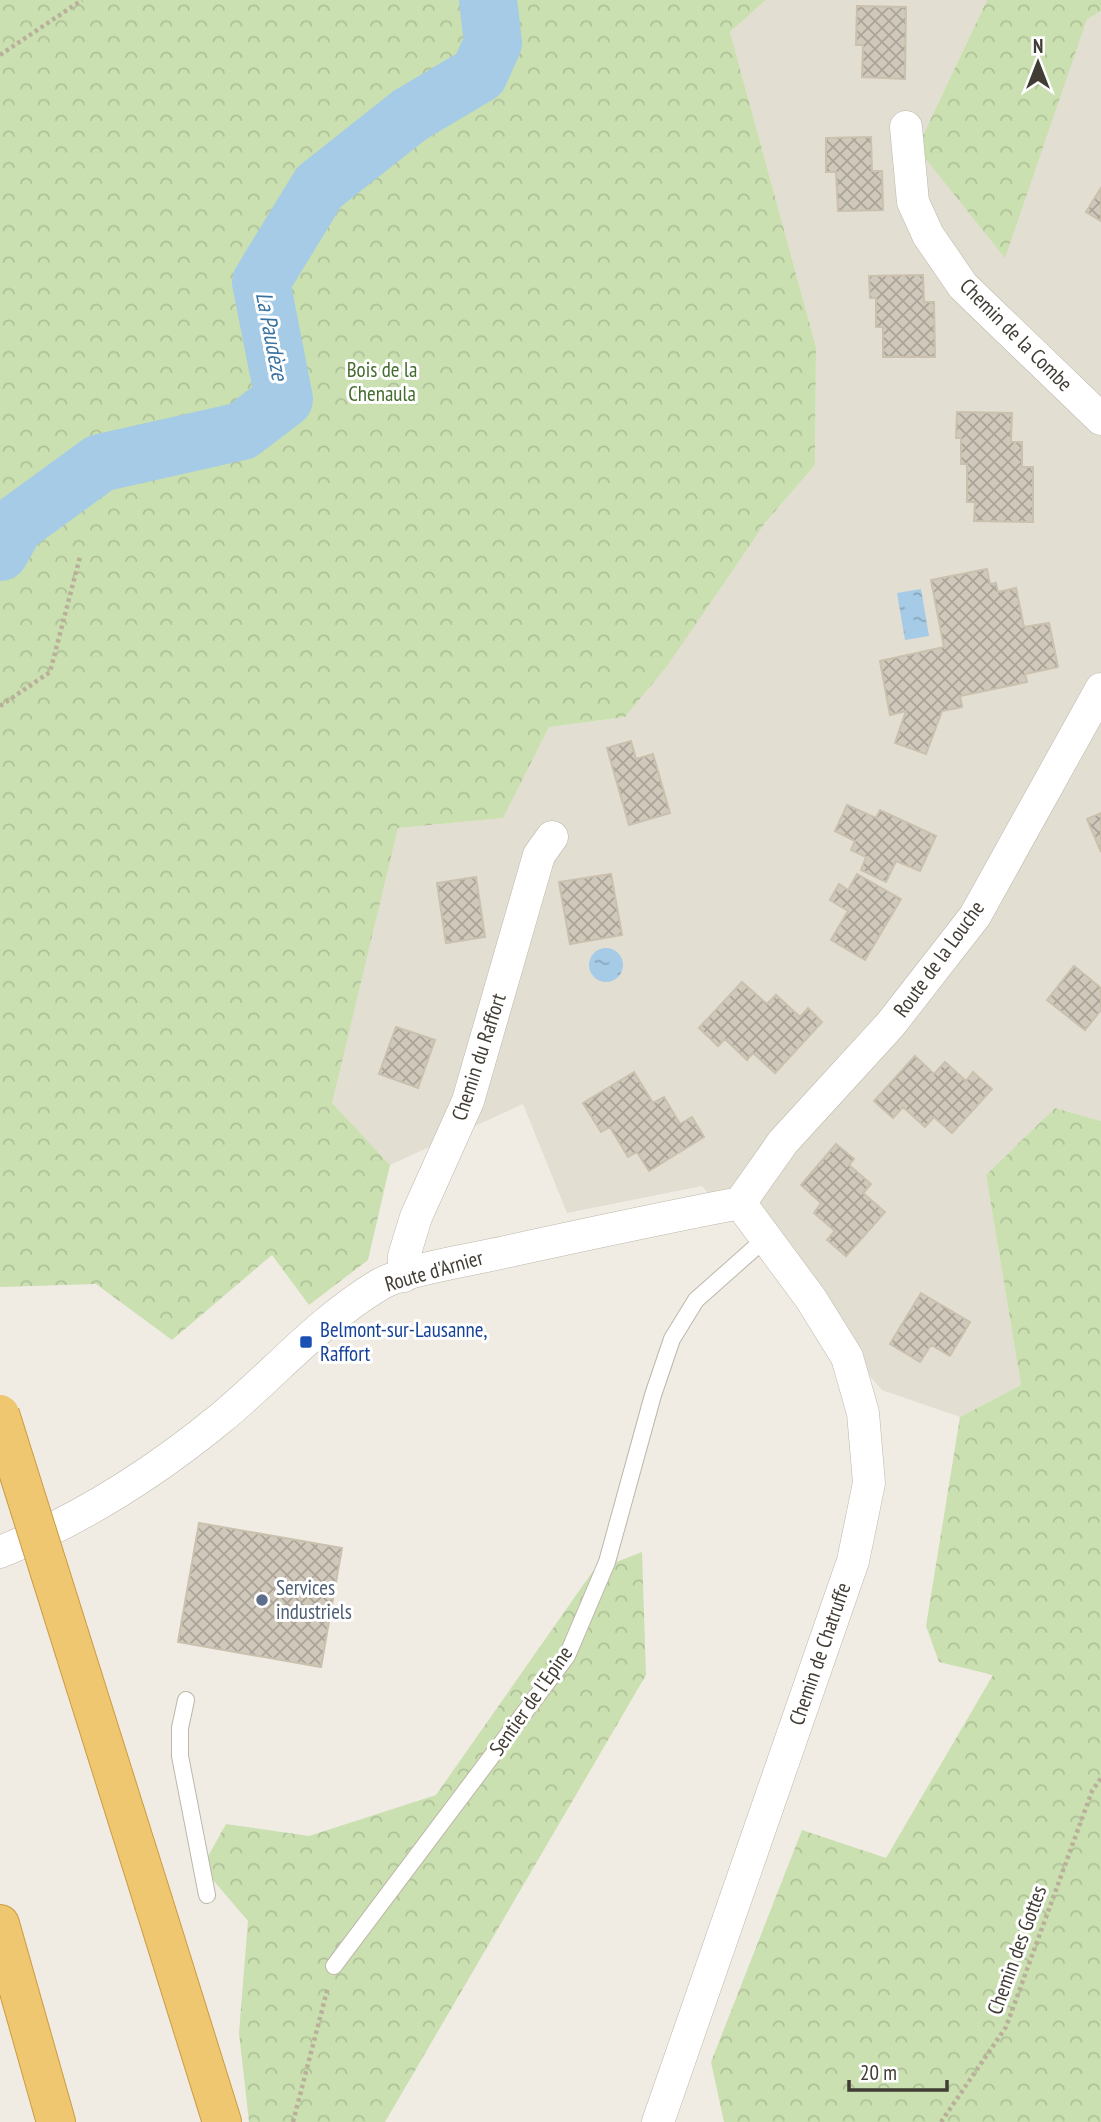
<svg xmlns="http://www.w3.org/2000/svg" width="1101" height="2122" viewBox="0 0 1101 2122" font-family="'PT Sans Narrow',sans-serif">
	<defs>
		<pattern id="forest-crowns" width="20" height="18" patternUnits="userSpaceOnUse" patternTransform="scale(1.75)"><rect width="20" height="18" fill="#cae0b0"/><path d="M2 6a3 3 0 1 1 6 0M12 15a3 3 0 1 1 6 0" fill="none" stroke="#afc198"/></pattern>
		<pattern id="water-ripples" width="26" height="14" patternUnits="userSpaceOnUse" patternTransform="scale(1.75)"><rect width="26" height="14" fill="#a5cbe7"/><path d="M2 4q2-2 4 0t4 0M15 11q2-2 4 0t4 0" fill="none" stroke="#88a6bc"/></pattern>
		<pattern id="building-cross-hatch" width="8" height="8" patternUnits="userSpaceOnUse" patternTransform="scale(1.75)"><rect width="8" height="8" fill="#d0c8ba"/><path d="M0 0l8 8M0 8l8-8" fill="none" stroke="#aaa498"/></pattern>
	</defs>
	<rect width="100%" height="100%" fill="#f0ece4"/>
	<path fill="#e3ded2" d="M 766,0 L 987,0 L 917,148 L 1087,18 L 1101,11 L 1101,1121 L 1055,1108 L 986,1175 L 1021,1385 L 960,1417 L 882,1390 L 702,1186 L 567,1213 L 523,1104 L 390,1165 L 331,1104 L 398,828 L 502,818 L 549,727 L 625,717 L 765,523 L 815,465 L 816,347 L 730,32 Z"/>
	<path fill="url(#forest-crowns)" d="M 0,0 L 766,0 L 730,32 L 816,347 L 815,465 L 765,523 L 667,666 L 625,717 L 549,727 L 503,818 L 398,828 L 332,1103 L 390,1165 L 368,1260 L 309,1305 L 272,1255 L 172,1340 L 96,1284 L 0,1287 Z
		M 987,0 L 1101,0 L 1101,11 L 1087,19 L 1005,258 L 917,148 Z
		M 1055,1108 L 1101,1121 L 1101,2122 L 724,2122 L 711,2062 L 802,1830 L 886,1858 L 993,1675 L 939,1662 L 926,1626 L 960,1417 L 1021,1385 L 986,1175 Z
		M 642,1552 L 646,1675 L 385,2122 L 249,2122 L 239,2033 L 248,1921 L 202,1867 L 226,1824 L 309,1836 L 436,1795 L 593,1571 Z"/>
	<path fill="url(#water-ripples)" d="M 921,589 L 929,636 L 905,640 L 897,593 Z
		M589 965a17 17 0 1 1 34 0a17 17 0 1 1-34 0Z"/>
	<g fill="none" stroke-linecap="round" stroke-linejoin="round">
		<path stroke="#a5cbe7" stroke-width="58" d="M 0,552 L 15,525 L 100,463 L 242,431 L 284,399 L 261,282 L 319,187 L 410,115 L 479,74 L 493,43 L 488,0"/>
	</g>
	<path fill="url(#building-cross-hatch)" stroke="#cac0ae" stroke-width="2" d="M 857,6 L 906,7 L 905,79 L 862,77 L 863,45 L 856,45 Z
		M 871,137 L 872,171 L 882,171 L 883,210 L 838,211 L 836,172 L 826,172 L 826,138 Z
		M 1101,188 L 1101,221 L 1086,212 Z
		M 923,275 L 924,302 L 934,302 L 935,357 L 883,357 L 883,327 L 876,327 L 876,298 L 870,298 L 869,276 Z
		M 957,412 L 1012,413 L 1011,442 L 1022,442 L 1022,467 L 1033,467 L 1033,522 L 974,521 L 975,502 L 967,502 L 967,464 L 961,464 L 961,438 L 956,438 Z
		M 987,569 L 990,584 L 996,583 L 998,592 L 1016,588 L 1024,627 L 1049,623 L 1058,667 L 1025,674 L 1027,682 L 960,696 L 962,707 L 942,711 L 926,754 L 895,743 L 906,711 L 890,715 L 880,661 L 944,647 L 931,580 Z
		M 631,741 L 636,759 L 653,754 L 670,813 L 629,825 L 607,748 Z
		M 847,805 L 876,818 L 880,810 L 936,836 L 920,871 L 896,861 L 886,882 L 861,870 L 866,857 L 851,850 L 855,841 L 835,831 Z
		M 1101,813 L 1101,852 L 1087,819 Z
		M 611,874 L 622,935 L 570,944 L 559,882 Z
		M 857,874 L 901,899 L 865,960 L 831,940 L 848,911 L 830,900 L 839,884 L 848,890 Z
		M 476,877 L 485,937 L 446,943 L 437,883 Z
		M 1074,966 L 1101,988 L 1101,1010 L 1085,1030 L 1047,1000 Z
		M 742,982 L 767,1004 L 776,995 L 800,1017 L 808,1008 L 822,1022 L 775,1073 L 753,1053 L 747,1060 L 725,1039 L 718,1046 L 699,1028 Z
		M 396,1027 L 435,1040 L 418,1088 L 379,1074 Z
		M 915,1056 L 934,1074 L 945,1062 L 966,1081 L 973,1072 L 992,1089 L 952,1133 L 934,1117 L 925,1127 L 903,1107 L 893,1118 L 874,1101 Z
		M 634,1072 L 653,1103 L 664,1097 L 680,1124 L 692,1117 L 704,1137 L 649,1171 L 637,1152 L 628,1157 L 610,1127 L 601,1132 L 583,1103 Z
		M 836,1144 L 854,1159 L 849,1165 L 871,1184 L 863,1193 L 885,1212 L 846,1256 L 827,1240 L 835,1231 L 814,1213 L 821,1203 L 801,1185 Z
		M 921,1293 L 970,1322 L 950,1356 L 931,1345 L 920,1362 L 890,1344 Z
		M 199,1523 L 342,1548 L 321,1667 L 178,1642 Z"/>
	<g fill="none" stroke-linecap="round" stroke-linejoin="round">
		<defs>
			<path id="lane" d="M 186,1700 L 180,1728 L 180,1756 L 207,1895
				M 334,1966 L 567,1656 L 607,1562 L 653,1395 L 672,1339 L 696,1300 L 767,1237"/>
			<path id="street" d="M 906,127 L 913,202 L 928,235 L 963,286 L 1101,419
				M 740,1203 L 783,1142 L 890,1025 L 975,916 L 1101,689
				M 404,1276 L 404,1256 L 416,1217 L 468,1101 L 539,855 L 552,837
				M 0,1552 C 80,1520 154,1473 221,1418 C 274,1374 319,1321 379,1285 C 403,1271 462,1261 491,1255 C 574,1237 656,1219 740,1203
				M 658,2122 L 853,1561 L 869,1483 L 863,1413 L 847,1357 L 811,1299 L 740,1203"/>
			<path id="highway" d="M 154,1904 L 222,2122
				M 0,1924 L 56,2122"/>
		</defs>
		<use href="#lane" stroke="#bdb7aa" stroke-width="18"/>
		<use href="#street" stroke="#bdb7aa" stroke-width="33"/>
		<use href="#highway" stroke="#cc9b42" stroke-width="40"/>
		<path stroke="#baaf9a" stroke-width="4.5" stroke-dasharray="3.5 3.5" stroke-linecap="butt" d="M 0,55 L 82,0
			M 0,706 L 50,672 L 80,557
			M 293,2122 L 328,1987
			M 941,2122 L 1006,2027 L 1092,1791 L 1101,1778"/>
		<use href="#lane" stroke="#fff" stroke-width="16"/>
		<use href="#street" stroke="#fff" stroke-width="32"/>
		<use href="#highway" stroke="#eec770" stroke-width="38"/>
		<defs>
			<path id="highway-bridge" d="M 0,1414 L 154,1904"/>
		</defs>
		<use href="#highway-bridge" stroke="#cc9b42" stroke-width="40" stroke-linecap="butt"/>
		<use href="#highway-bridge" stroke="#eec770" stroke-width="38"/>
	</g>
	<rect fill="#1a4fb4" stroke="#fff" stroke-width="2.5" x="299" y="1335" width="14" height="14" rx="3.5"/>
	<circle fill="#5c6f8a" stroke="#fff" stroke-width="2.5" cx="262" cy="1600" r="7"/>
	<g text-anchor="middle" stroke-width="6" stroke-linejoin="round" paint-order="stroke">
		<g font-size="21" fill="#413c34" stroke="#fff">
			<text transform="translate(1016 335) rotate(45)" y="7">Chemin de la Combe</text>
			<text transform="translate(939 959) rotate(-54)" y="7">Route de la Louche</text>
			<text transform="translate(479 1057) rotate(-72)" y="7">Chemin du Raffort</text>
			<text transform="translate(434 1271) rotate(-16)" y="7">Route d'Arnier</text>
			<text transform="translate(820 1654) rotate(-71)" y="7">Chemin de Chatruffe</text>
			<text transform="translate(531 1701) rotate(-55)" y="7">Sentier de l'Epine</text>
			<text transform="translate(1017 1950) rotate(-70)" y="7">Chemin des Gottes</text>
		</g>
		<g font-size="21" fill="#456c2e" stroke="#fff">
			<text x="382" y="377">Bois de la<tspan x="382" dy="24">Chenaula</tspan></text>
		</g>
		<g font-size="21" fill="#164399" stroke="#fff" text-anchor="start">
			<text x="320" y="1337">Belmont-sur-Lausanne,<tspan x="320" dy="24">Raffort</tspan></text>
		</g>
		<g font-size="21" fill="#4e5e75" stroke="#fff" text-anchor="start">
			<text x="276" y="1595">Services<tspan x="276" dy="24">industriels</tspan></text>
		</g>
		<g font-size="23" font-style="italic" fill="#3a73a1" stroke="#fff">
			<text transform="translate(272 336) rotate(79)" y="8">La Paudèze</text>
		</g>
	</g>
	<g transform="translate(1038 63)" stroke="#ffffff" stroke-width="5" paint-order="stroke">
	<path d="M0-5L12 26L0 18L-12 26Z" fill="#413c34"/>
	<text y="-10" font-size="19" font-weight="bold" text-anchor="middle" fill="#413c34">N</text>
	</g>
	<path d="M849 2080v10h98v-10" fill="none" stroke="#413c34" stroke-width="3.5"/>
	<text x="860" y="2080" font-size="21" fill="#413c34" stroke="#ffffff" stroke-width="5" paint-order="stroke">20 m</text>
</svg>
